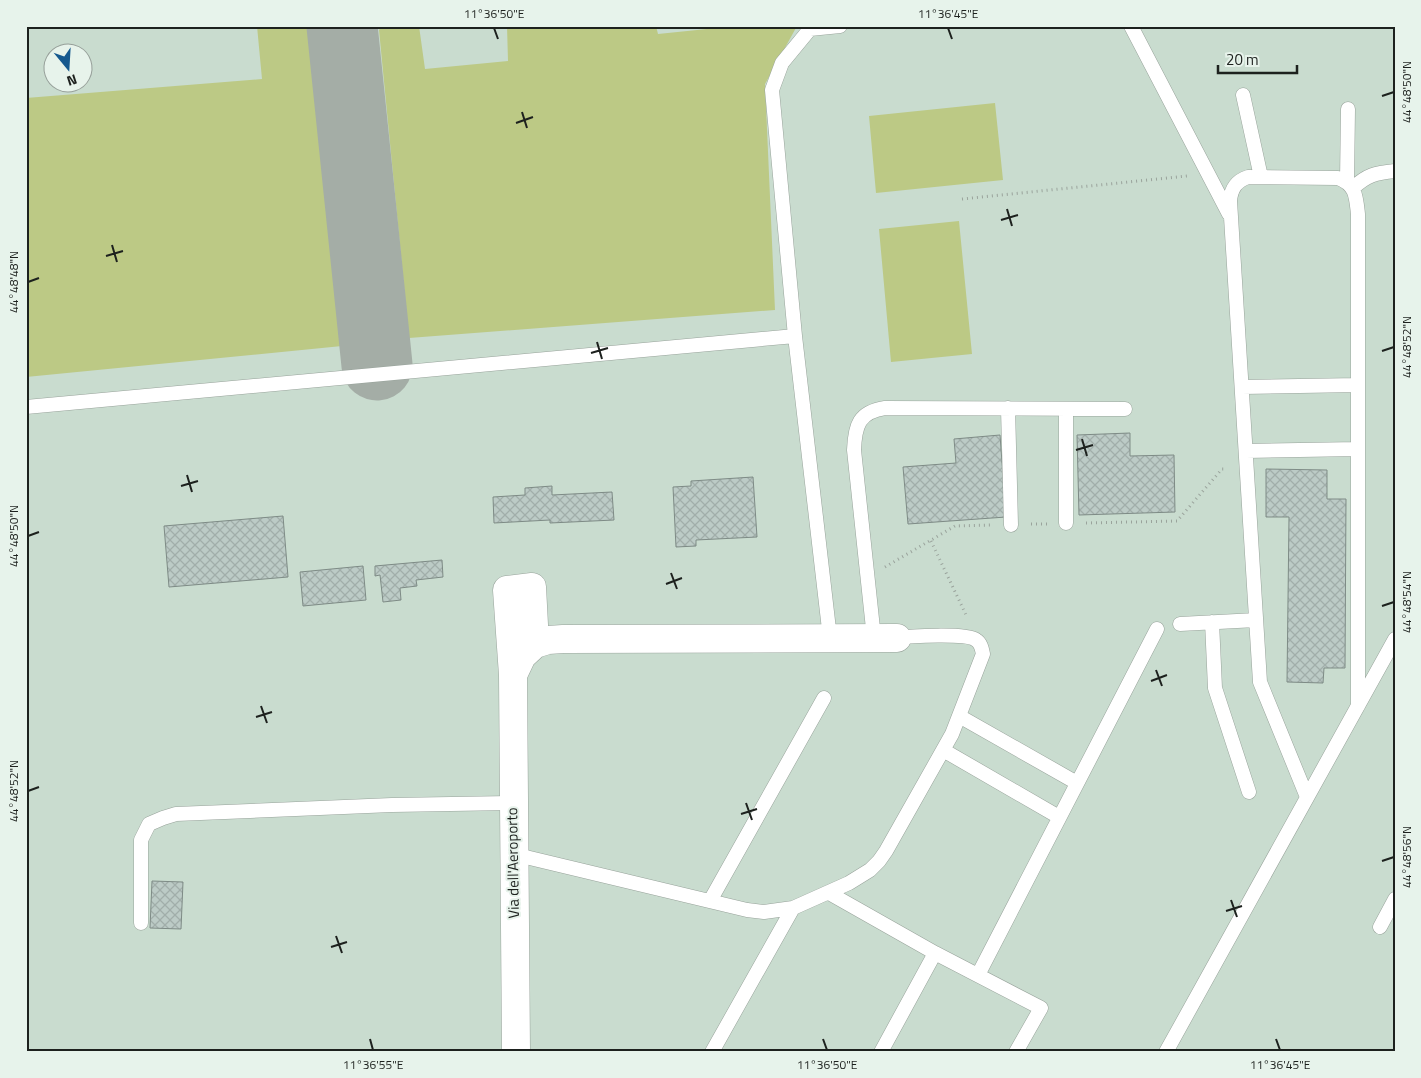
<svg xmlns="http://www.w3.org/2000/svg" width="1421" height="1078" viewBox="0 0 1421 1078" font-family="'Titillium Web',sans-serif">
	<defs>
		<pattern id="building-cross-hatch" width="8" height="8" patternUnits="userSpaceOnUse" patternTransform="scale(1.25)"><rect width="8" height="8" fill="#bccbc6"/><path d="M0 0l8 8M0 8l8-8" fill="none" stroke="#a1aeaa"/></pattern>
	</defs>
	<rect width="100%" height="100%" fill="#dae6dd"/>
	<path fill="#c9dccf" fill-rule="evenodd" d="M 26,26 L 1395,26 L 1395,1052 L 26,1052 ZM 52,52 L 82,52 L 82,82 L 52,82 Z"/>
	<path fill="#bcc985" d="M 257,26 L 316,26 L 342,346 L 26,377 L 26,98 L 262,79 Z
		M 382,26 L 419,26 L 425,69 L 508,61 L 507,26 L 656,26 L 658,34 L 736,26 L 797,26 L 765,84 L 775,310 L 409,338 L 379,30 Z
		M 995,103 L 1003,180 L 876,193 L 869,116 Z
		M 959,221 L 972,354 L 891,362 L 879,229 Z"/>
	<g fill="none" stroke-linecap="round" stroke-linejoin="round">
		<path stroke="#a4ada6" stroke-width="71" d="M 342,26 L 377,365"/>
	</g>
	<path fill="url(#building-cross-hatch)" stroke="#7e8b86" d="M 1130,433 L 1130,456 L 1174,455 L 1175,512 L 1079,515 L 1077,435 Z
		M 1000,435 L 1006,517 L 908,524 L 903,467 L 956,463 L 954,439 Z
		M 1266,469 L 1327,470 L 1327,499 L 1346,499 L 1345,668 L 1324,668 L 1323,683 L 1287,682 L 1289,517 L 1266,517 Z
		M 753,477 L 757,537 L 696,540 L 696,546 L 676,547 L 673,487 L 691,486 L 691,481 Z
		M 552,486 L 552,495 L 612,492 L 614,520 L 550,523 L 550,520 L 494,523 L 493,497 L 525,495 L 525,488 Z
		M 283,516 L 288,577 L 169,587 L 164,526 Z
		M 442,560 L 443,577 L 416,580 L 417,586 L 400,588 L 401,600 L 383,602 L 380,575 L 375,576 L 375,566 Z
		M 363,566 L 366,600 L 303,606 L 300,572 Z
		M 152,881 L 183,882 L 181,929 L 150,928 Z"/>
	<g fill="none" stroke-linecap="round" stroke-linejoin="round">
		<defs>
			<path id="service" d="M 1131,26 L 1229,214
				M 1243,95 L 1261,177
				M 1347,181 L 1348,109
				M 1353,188 C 1367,175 1375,173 1395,171
				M 1242,387 L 1358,385
				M 26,407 L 795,336
				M 1008,408 L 1011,525
				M 1066,409 L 1066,523
				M 1246,451 L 1358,449
				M 1212,622 L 1215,688 L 1249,792
				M 1180,624 L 1256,620
				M 830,638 L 795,336 L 772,90 L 782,63 L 810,29 L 840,26
				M 874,638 L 854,450 C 855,425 859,412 885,408 L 1125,409
				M 959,716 L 1077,783
				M 943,750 L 1059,817
				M 1307,797 L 1260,682 L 1230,201 C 1231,189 1236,181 1248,177 L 1338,178 C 1356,185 1356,196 1358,214 L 1358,706
				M 513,854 L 747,910 L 764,912 L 793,908 L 849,883 L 870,870 L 879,861 L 886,851 L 952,734 L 983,654 C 982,649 981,643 976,640 C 967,633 910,636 897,638
				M 829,893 L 935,953 L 1041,1008 L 1016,1052
				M 710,901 L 824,698
				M 141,923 L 141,840 L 149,824 L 163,818 L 176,814 L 392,805 L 513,803
				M 1380,927 L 1395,899
				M 978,975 L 1157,629
				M 712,1052 L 793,908
				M 881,1052 L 935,953
				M 1166,1052 L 1395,639"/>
			<path id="minor" d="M 535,644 L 548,640 L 563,639 L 897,638
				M 513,675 L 522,656 L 535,644 L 532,587 L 507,590 L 513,675 L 516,1052"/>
		</defs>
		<use href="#service" stroke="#98a39b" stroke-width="15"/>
		<use href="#minor" stroke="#98a39b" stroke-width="29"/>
		<path stroke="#9aa39c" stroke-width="3" stroke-dasharray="1 4" stroke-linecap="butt" d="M 962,199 L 1187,176
			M 1086,523 L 1177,521 L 1222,469 L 1226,469
			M 1031,524 L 1048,524
			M 931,541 L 967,617
			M 885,567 L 955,526 L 993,525"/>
		<use href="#service" stroke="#fff" stroke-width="14"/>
		<use href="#minor" stroke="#fff" stroke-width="28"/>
	</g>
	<path fill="none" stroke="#1d211e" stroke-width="2" d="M 494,28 L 498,39M 948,28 L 952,39M 1382,96 L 1394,92M 522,112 L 527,128M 516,123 L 533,117M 1007,209 L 1012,226M 1001,220 L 1018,215M 112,245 L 117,262M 106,256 L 123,251M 28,282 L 39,278M 597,342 L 602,359M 1382,351 L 1394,347M 591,353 L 608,348M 1082,439 L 1087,456M 1076,450 L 1093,445M 187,475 L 192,492M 181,486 L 198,481M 28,536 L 39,532M 671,573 L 677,589M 666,584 L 682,578M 1382,606 L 1394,602M 1156,670 L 1162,686M 1151,681 L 1167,675M 261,706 L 267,723M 256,717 L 272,712M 28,791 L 39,787M 746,803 L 752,820M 741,814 L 757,809M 1382,861 L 1394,857M 1231,900 L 1237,917M 1226,911 L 1242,906M 336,936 L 342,953M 331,947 L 347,942M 370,1039 L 373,1050M 823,1039 L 827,1050M 1276,1039 L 1280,1050"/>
	<g text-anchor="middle" stroke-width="4" stroke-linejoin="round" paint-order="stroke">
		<g font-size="15" fill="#1d211e" stroke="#e7f3eb">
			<text transform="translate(513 863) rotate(-91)" y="5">Via dell'Aeroporto</text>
		</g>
	</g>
	<rect width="1421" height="1078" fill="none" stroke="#e7f3eb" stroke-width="55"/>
	<g transform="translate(68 68) rotate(162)"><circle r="24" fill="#e7f3eb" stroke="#969f99"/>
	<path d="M0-4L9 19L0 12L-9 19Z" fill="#15598e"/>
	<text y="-8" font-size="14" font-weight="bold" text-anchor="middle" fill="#1d211e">N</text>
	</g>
	<path d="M1218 65v8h79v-8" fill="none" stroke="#1d211e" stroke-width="2.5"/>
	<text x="1226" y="65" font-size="15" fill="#1d211e" stroke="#e7f3eb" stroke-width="4" paint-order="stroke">20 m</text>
	<rect x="28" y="28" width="1366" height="1022" fill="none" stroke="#1d211e" stroke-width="2"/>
	<g font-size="12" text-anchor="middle" fill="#1d211e">
		<text x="494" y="18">11°36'50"E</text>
		<text x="948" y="18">11°36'45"E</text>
		<text transform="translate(1407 92) rotate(-90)" y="4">44°48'50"N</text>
		<text transform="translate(14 282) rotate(-90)" y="4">44°48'48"N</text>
		<text transform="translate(1407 347) rotate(-90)" y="4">44°48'52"N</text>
		<text transform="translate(14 536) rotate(-90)" y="4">44°48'50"N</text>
		<text transform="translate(1407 602) rotate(-90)" y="4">44°48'54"N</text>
		<text transform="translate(14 791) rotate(-90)" y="4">44°48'52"N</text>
		<text transform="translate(1407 857) rotate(-90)" y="4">44°48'56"N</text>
		<text x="373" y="1069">11°36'55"E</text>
		<text x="827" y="1069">11°36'50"E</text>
		<text x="1280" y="1069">11°36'45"E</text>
	</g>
</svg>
